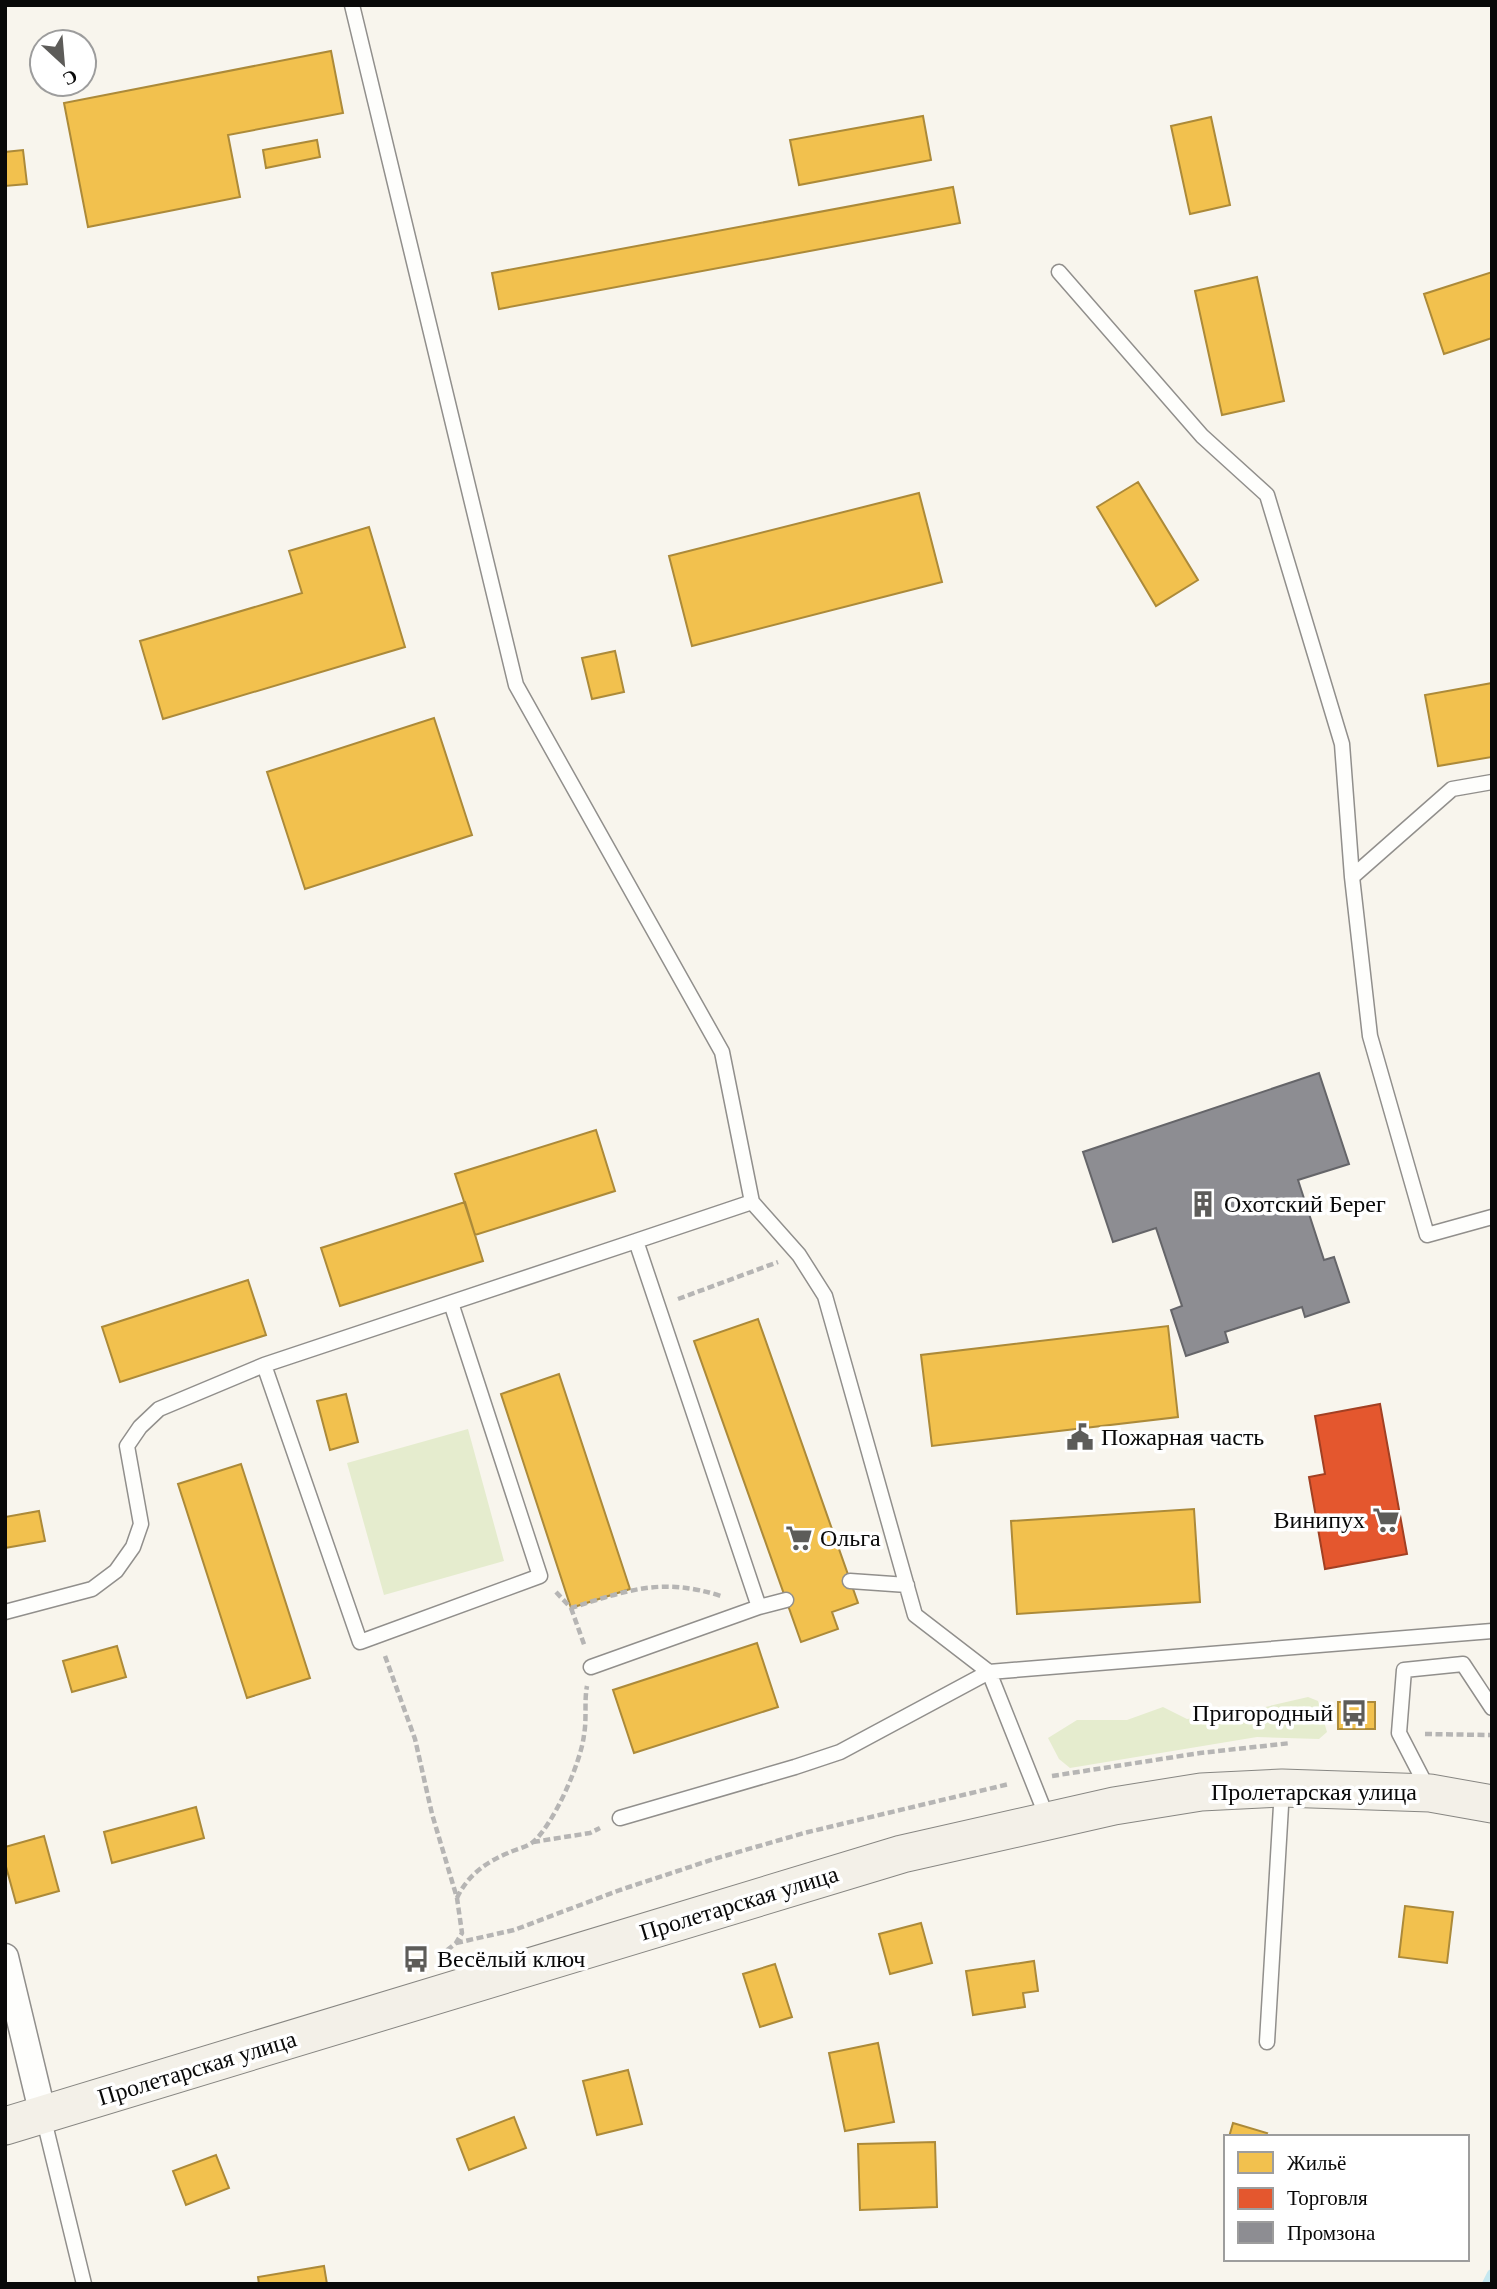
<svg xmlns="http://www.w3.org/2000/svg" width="1497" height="2289" viewBox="0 0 1497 2289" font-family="Georgia,serif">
	<rect width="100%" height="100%" fill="#f8f5ed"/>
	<path fill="#e5ecce" d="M 468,1429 L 504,1561 L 384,1595 L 347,1463 Z
		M 1308,1697 L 1318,1701 L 1327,1732 L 1319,1739 L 1257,1737 L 1070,1768 L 1059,1759 L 1048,1738 L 1077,1720 L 1127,1720 L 1163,1707 L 1187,1719 L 1248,1711 Z"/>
	<path fill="#f2c14e" stroke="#ac8a39" stroke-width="2" d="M 331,51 L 343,113 L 228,135 L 240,197 L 88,227 L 64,103 Z
		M 923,116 L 931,160 L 799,185 L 790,140 Z
		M 1211,117 L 1230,205 L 1190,214 L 1171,126 Z
		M 317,140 L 320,157 L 266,168 L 263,150 Z
		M 23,150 L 27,184 L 5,186 L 5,152 Z
		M 953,187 L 960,223 L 499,309 L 492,273 Z
		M 1492,272 L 1492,338 L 1444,354 L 1424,294 Z
		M 1257,277 L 1284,401 L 1222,415 L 1195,291 Z
		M 1138,482 L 1198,580 L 1156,606 L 1097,507 Z
		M 919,493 L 942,582 L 692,646 L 669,556 Z
		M 369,527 L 405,647 L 163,719 L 140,641 L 302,593 L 289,551 Z
		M 615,651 L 624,692 L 592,699 L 582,658 Z
		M 1492,683 L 1492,757 L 1438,766 L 1425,695 Z
		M 434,718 L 472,835 L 305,889 L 267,772 Z
		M 596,1130 L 615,1191 L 475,1235 L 455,1174 Z
		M 465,1202 L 483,1261 L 340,1306 L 321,1248 Z
		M 248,1280 L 266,1335 L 120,1382 L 102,1327 Z
		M 758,1319 L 858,1603 L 832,1612 L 838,1629 L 801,1642 L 694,1341 Z
		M 1168,1326 L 1178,1417 L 932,1446 L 921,1355 Z
		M 559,1374 L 630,1589 L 571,1608 L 501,1394 Z
		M 346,1394 L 358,1442 L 330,1450 L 317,1401 Z
		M 241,1464 L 310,1678 L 247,1698 L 178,1484 Z
		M 1194,1509 L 1200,1602 L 1017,1614 L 1011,1521 Z
		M 39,1511 L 45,1541 L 5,1548 L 5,1517 Z
		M 757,1643 L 778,1707 L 634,1753 L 613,1690 Z
		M 117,1646 L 126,1677 L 72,1692 L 63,1661 Z
		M 1338,1702 L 1375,1702 L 1375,1729 L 1338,1729 Z
		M 196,1807 L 204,1838 L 112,1863 L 104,1832 Z
		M 44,1836 L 59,1891 L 16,1903 L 5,1863 L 5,1847 Z
		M 1405,1906 L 1453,1912 L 1447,1963 L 1399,1957 Z
		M 921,1923 L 932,1963 L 890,1974 L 879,1934 Z
		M 1034,1961 L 1038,1991 L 1023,1993 L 1025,2007 L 973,2015 L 966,1971 Z
		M 775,1964 L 792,2017 L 760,2027 L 743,1974 Z
		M 878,2043 L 894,2122 L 845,2131 L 829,2053 Z
		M 628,2070 L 642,2124 L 597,2135 L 583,2081 Z
		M 514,2117 L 526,2148 L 469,2170 L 457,2139 Z
		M 1233,2123 L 1267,2133 L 1265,2137 L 1229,2137 Z
		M 935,2142 L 937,2207 L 860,2210 L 858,2144 Z
		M 216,2155 L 229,2188 L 186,2205 L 173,2171 Z
		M 324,2266 L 327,2284 L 259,2284 L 258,2277 Z"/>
	<path fill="#e4572e" stroke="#a24023" stroke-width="2" d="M 1380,1404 L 1407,1554 L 1325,1569 L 1309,1477 L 1325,1474 L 1315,1416 Z"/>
	<path fill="#8d8d92" stroke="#656569" stroke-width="2" d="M 1319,1073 L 1349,1164 L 1298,1180 L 1324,1260 L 1334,1257 L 1349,1302 L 1305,1317 L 1302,1307 L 1225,1332 L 1228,1342 L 1186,1356 L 1171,1310 L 1182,1306 L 1156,1228 L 1113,1242 L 1083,1152 Z"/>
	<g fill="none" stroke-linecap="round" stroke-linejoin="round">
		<path stroke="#c6e8f0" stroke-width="10" d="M 1487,2284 L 1492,2274"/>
		<defs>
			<path id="service" d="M 352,5 L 516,685 L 722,1052 L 752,1202 L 799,1255 L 825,1296 L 915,1615 L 989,1672 L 1048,1820
				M 1059,272 L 1202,436 L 1267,495 L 1342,744 L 1352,877
				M 1492,782 L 1452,789 L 1352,877 L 1370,1036 L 1427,1235 L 1492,1217
				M 752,1202 L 636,1241 L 759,1607 L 786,1600
				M 264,1365 L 360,1642 L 540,1576 L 451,1303
				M 850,1581 L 907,1585
				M 5,1612 L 92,1589 L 116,1571 L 133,1547 L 141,1524 L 127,1446 L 140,1427 L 159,1409 L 264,1365 L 636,1241
				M 591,1667 L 759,1607
				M 1429,1791 L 1399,1733 L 1404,1670 L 1463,1664 L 1492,1708
				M 620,1818 L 795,1767 L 840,1752 L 989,1672 L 1492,1631
				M 1267,2042 L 1282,1789
				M 43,2116 L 84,2284"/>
			<path id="minor" d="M 5,1957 L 43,2115"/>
			<path id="secondary" d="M 5,2126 L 902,1854 L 1114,1806 L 1201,1792 L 1282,1788 L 1430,1793 L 1492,1804"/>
		</defs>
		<use href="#service" stroke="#918f8c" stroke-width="17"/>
		<use href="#minor" stroke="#918f8c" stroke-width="29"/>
		<use href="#secondary" stroke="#878682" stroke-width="39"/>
		<path stroke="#b6b5b4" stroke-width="4.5" stroke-dasharray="7 3.5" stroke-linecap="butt" d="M 678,1299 L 778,1262
			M 556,1592 L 571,1608 C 628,1590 662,1577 721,1596
			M 571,1608 L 585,1647
			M 385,1656 L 415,1739 L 432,1814 L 457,1898 L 462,1933 L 456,1943 L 440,1956
			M 1425,1734 L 1492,1735
			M 1052,1776 L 1200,1753 L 1291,1743
			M 533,1842 L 590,1833 L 600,1828
			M 457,1898 C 467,1876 486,1862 508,1853 C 516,1849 527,1847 533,1842 C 554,1824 581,1762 584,1735 C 587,1718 584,1702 587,1686
			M 456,1943 L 514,1930 L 620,1890 L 714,1859 L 804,1833 L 1009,1784"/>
		<use href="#service" stroke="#fefefc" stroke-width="14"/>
		<use href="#minor" stroke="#fefefc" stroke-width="26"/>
		<use href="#secondary" stroke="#f3f0e8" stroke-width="37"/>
	</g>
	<defs>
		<symbol id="building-bare" viewBox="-9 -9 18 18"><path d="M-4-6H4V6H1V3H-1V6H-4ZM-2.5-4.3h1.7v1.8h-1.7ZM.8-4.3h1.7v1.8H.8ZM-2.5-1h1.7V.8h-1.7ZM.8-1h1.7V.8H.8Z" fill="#5d5c59" stroke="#fff" stroke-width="2.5" paint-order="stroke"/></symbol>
		<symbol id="civic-bare" viewBox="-9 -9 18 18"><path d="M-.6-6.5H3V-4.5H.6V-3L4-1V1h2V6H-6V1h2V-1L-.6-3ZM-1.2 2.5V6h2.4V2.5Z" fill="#5d5c59" stroke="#fff" stroke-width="2.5" paint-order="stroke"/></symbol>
		<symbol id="supermarket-bare" viewBox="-9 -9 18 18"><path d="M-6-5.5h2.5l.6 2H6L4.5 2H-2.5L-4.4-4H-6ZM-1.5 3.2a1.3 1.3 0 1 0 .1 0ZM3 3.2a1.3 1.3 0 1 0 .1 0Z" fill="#5d5c59" stroke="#fff" stroke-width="2.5" paint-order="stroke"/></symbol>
		<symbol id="bus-bare" viewBox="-9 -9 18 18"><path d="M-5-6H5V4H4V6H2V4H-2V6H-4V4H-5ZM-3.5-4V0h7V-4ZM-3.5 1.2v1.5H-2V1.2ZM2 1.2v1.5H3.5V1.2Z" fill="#5d5c59" stroke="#fff" stroke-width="2.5" paint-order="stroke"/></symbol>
	</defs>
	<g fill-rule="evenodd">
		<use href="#building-bare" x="1184" y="1185" width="38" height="38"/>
		<use href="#civic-bare" x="1061" y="1418" width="38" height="38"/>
		<use href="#supermarket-bare" x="1367" y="1501" width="38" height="38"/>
		<use href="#supermarket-bare" x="780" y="1519" width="38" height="38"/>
		<use href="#bus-bare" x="1335" y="1694" width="38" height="38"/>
		<use href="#bus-bare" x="397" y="1940" width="38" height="38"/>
	</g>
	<g text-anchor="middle" stroke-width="7" stroke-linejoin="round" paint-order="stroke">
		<g font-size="24" fill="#090909" stroke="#fff" text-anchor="start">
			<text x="1224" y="1212">Охотский Берег</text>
			<text x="1101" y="1445">Пожарная часть</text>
			<text x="1365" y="1528" text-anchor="end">Винипух</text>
			<text x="820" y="1546">Ольга</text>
			<text x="1333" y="1721" text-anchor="end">Пригородный</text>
			<text x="437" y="1967">Весёлый ключ</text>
		</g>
		<g font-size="24" fill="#090909" stroke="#fff">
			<text x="1314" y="1800">Пролетарская улица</text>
			<text transform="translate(739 1903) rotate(-17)" y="8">Пролетарская улица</text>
			<text transform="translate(197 2068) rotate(-17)" y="8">Пролетарская улица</text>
		</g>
	</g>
	<rect width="1497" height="2289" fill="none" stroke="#090909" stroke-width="14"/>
	<rect x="1224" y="2135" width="245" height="126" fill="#ffffff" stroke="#9d9d9d" stroke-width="2"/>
	<rect x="1238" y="2152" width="35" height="21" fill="#f2c14e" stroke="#9d9d9d" stroke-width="2"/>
	<text x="1287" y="2170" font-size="21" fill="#090909">Жильё</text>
	<rect x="1238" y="2188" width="35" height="21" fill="#e4572e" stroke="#9d9d9d" stroke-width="2"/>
	<text x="1287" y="2205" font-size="21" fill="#090909">Торговля</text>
	<rect x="1238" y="2222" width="35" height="21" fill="#8d8d92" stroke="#9d9d9d" stroke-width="2"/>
	<text x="1287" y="2240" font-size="21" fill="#090909">Промзона</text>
	<g transform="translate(63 63) rotate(154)"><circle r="33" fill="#ffffff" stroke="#9d9d9d" stroke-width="2"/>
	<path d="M0-5L12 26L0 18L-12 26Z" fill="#5d5c59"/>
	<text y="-10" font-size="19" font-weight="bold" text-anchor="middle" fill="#090909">С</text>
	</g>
</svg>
